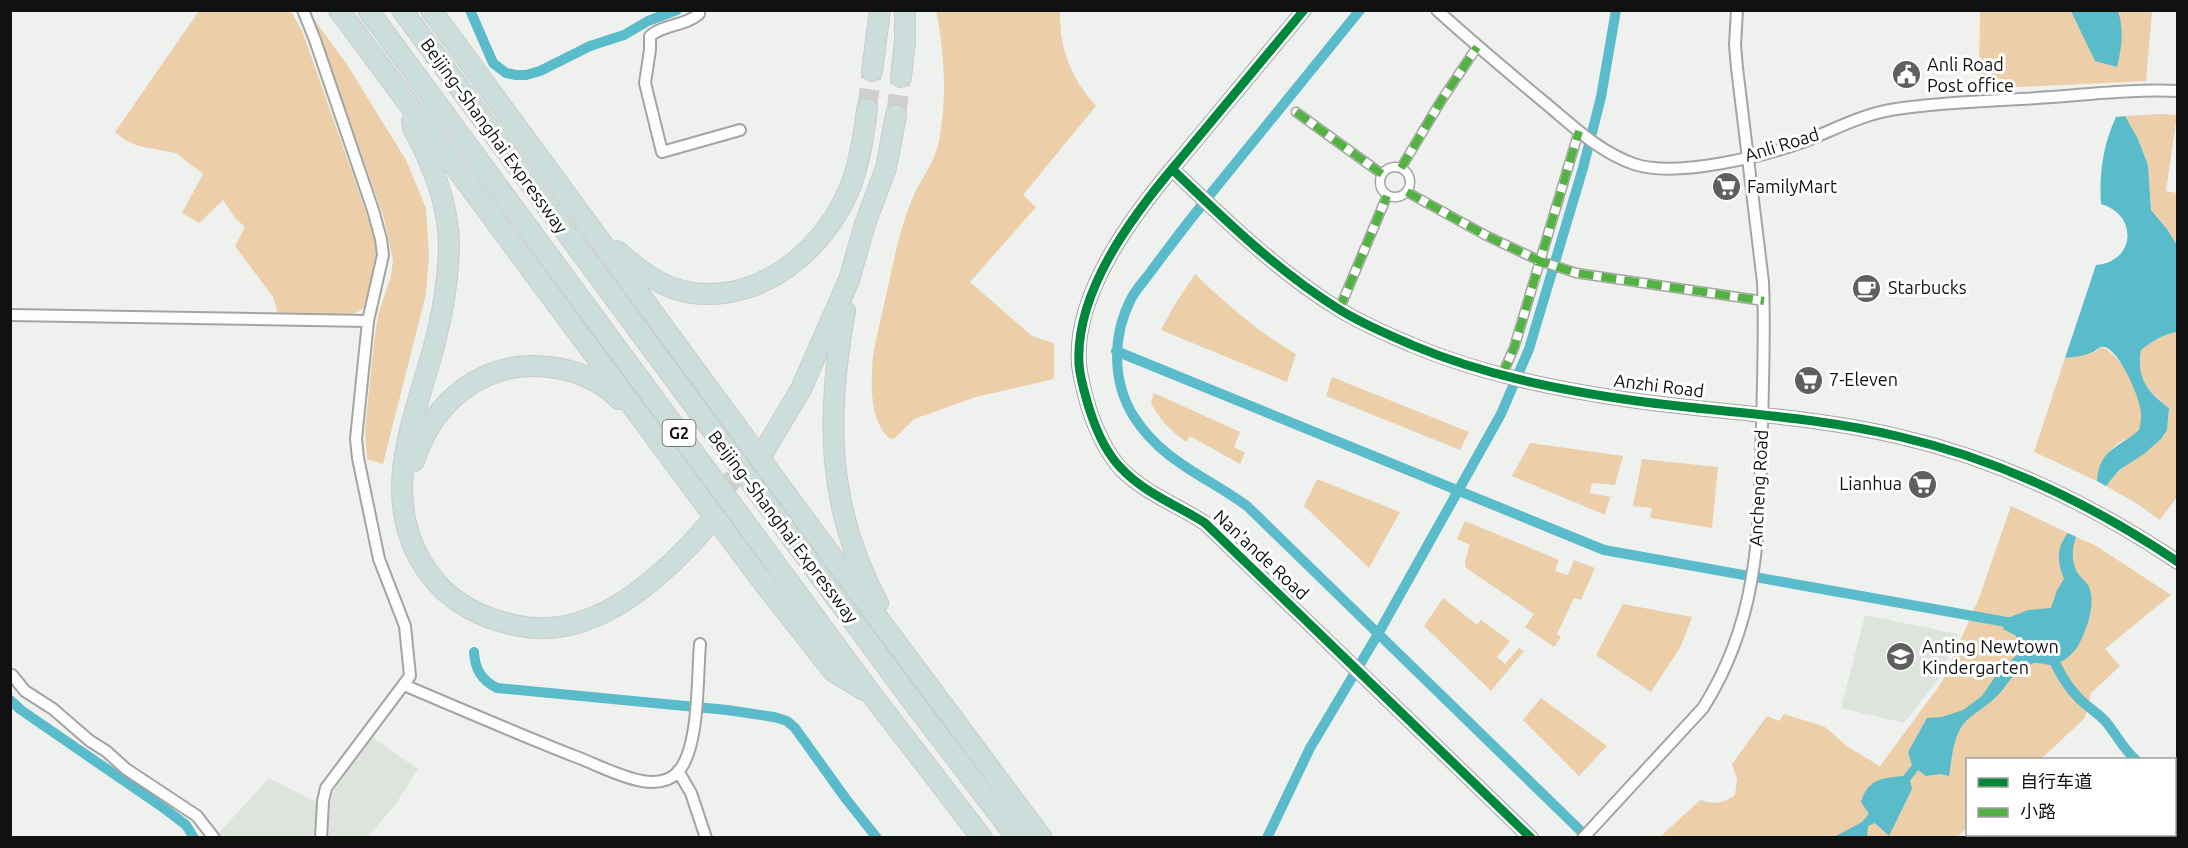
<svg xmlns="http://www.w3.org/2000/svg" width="2188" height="848" viewBox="0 0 2188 848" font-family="Ubuntu,'Noto Sans SC',sans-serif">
	<rect width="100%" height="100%" fill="#eff1ef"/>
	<path fill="#dee4dd" d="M 1865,615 L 1958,634 L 1938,680 L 1904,723 L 1841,708 Z
		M 372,737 L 418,769 L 395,805 L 368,837 L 328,837 L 329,803 L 333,792 Z
		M 269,778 L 318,803 L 317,837 L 218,838 L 216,836 Z"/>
	<path fill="#eccfa8" d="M 199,11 L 291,11 L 303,33 L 374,235 C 377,251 376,264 372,280 C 370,290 369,304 361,310 C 346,321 297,314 278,313 L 273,297 L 235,246 L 245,227 L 235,218 L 223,200 L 199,223 L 182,213 L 203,174 L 176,153 L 138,146 L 125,140 L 115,132 Z
		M 936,11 L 1060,11 C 1059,49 1071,78 1096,106 L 1023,195 L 1036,207 L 970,282 L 1032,336 L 1054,343 L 1054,379 L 976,397 L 914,419 L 895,438 L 890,439 C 872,423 871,394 872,372 C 872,351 879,329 883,309 C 892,271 898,231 914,195 C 922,177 935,162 939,141 C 947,99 945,53 936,11 Z
		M 1980,11 L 2152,11 L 2146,81 L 1979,89 Z
		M 313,18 L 346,63 L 406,160 L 426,208 L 429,257 L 426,294 L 383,464 L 367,459 L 365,430 L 374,341 L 378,315 L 391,276 L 393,261 L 384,218 Z
		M 2161,114 L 2177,115 L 2166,191 L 2177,193 L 2177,245 L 2167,229 L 2151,210 L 2148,165 L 2138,139 L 2125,116 Z
		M 1195,274 C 1226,304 1258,332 1296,354 L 1287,382 L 1161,330 L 1175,304 Z
		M 2177,332 L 2177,497 L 2160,520 L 2136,503 L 2106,486 L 2119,470 L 2167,430 L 2169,408 C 2148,391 2136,378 2141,350 C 2153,341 2163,334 2177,332 Z
		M 2100,347 C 2123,352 2150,408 2139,430 C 2135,438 2123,439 2116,445 C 2109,450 2097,473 2097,481 L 2034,452 L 2065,358 L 2095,352 Z
		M 1332,377 L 1469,432 L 1460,450 L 1326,396 Z
		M 1154,393 L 1240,432 L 1234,447 L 1245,453 L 1240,464 L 1190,436 L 1186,442 C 1170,430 1160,420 1151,403 Z
		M 1530,443 L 1623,456 L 1615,485 L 1592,483 L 1590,493 L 1610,497 L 1605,515 L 1512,476 Z
		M 1642,459 L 1718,467 L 1712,528 L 1650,518 L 1652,508 L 1633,506 Z
		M 1317,479 L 1400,512 L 1369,568 L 1304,506 Z
		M 2011,506 L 2098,547 L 2171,595 L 2105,649 L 2120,666 L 2091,693 L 2085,718 L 2041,759 L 1968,760 L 1967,828 L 1957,837 L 1659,838 L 1700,800 C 1714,804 1723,804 1735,795 L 1737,779 L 1732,764 L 1767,716 L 1779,721 L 1784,714 L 1825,727 L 1848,747 L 1880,766 L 1942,682 L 1979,598 Z
		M 1465,521 L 1559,560 L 1555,571 L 1568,575 L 1574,560 L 1595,568 L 1581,600 L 1574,598 L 1557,634 L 1561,637 L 1554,647 L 1525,627 L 1534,614 L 1466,568 L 1465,562 L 1470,545 L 1457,539 Z
		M 1443,598 L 1477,625 L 1481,620 L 1510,641 L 1497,657 L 1505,664 L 1519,648 L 1524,651 L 1491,691 L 1424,626 Z
		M 1623,604 L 1692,617 L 1681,646 L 1651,692 L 1596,655 Z
		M 1541,698 L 1607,746 L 1579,776 L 1523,720 Z"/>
	<path fill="#5abbcb" d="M 2071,11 L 2118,11 C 2124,30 2122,47 2117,67 L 2095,61 Z
		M 2125,116 L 2138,139 L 2148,165 L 2151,210 L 2167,229 L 2177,245 L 2177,332 C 2163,334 2153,341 2141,350 C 2136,378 2148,392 2169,408 L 2167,430 L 2161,439 L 2144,454 L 2119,470 L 2106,486 L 2097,481 C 2099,449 2119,448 2139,430 C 2141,423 2142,415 2140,407 C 2138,395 2117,344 2101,347 C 2097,348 2096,351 2093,352 C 2084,356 2074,357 2065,358 L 2096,265 C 2135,262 2139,215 2101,204 C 2099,173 2103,145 2116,117 Z
		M 2068,533 L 2076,537 C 2072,549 2071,560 2077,572 C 2080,577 2086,581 2089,587 C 2096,603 2087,629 2079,644 C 2075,653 2061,665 2050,665 C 2042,664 2036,661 2028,665 C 2013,671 2007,687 1996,697 C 1987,706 1976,712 1967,720 C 1953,733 1952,758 1949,776 L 1940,774 L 1926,776 L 1918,770 L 1910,781 L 1912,789 L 1889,836 L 1875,823 L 1868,826 L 1867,837 L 1834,837 L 1862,822 L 1869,814 L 1861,802 C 1868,779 1882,778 1903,776 L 1912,765 L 1908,752 L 1927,718 L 1942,717 L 1963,710 L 1982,696 L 1997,674 L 2021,651 L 2022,647 L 2015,635 L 2003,629 L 2005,619 L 2028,610 L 2051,608 L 2057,590 L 2064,579 C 2057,561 2056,548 2068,533 Z"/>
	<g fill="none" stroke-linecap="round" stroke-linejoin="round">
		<path stroke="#5abbcb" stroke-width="10" d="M 470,10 L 493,63 L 506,73 L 516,75 L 526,75 L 540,71 L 590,46 L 624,35 L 648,21 L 677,10
			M 1360,10 C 1311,71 1262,131 1213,191 C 1192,217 1172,243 1152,270 C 1145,280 1136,289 1131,299 C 1112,336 1112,382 1134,417 C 1163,462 1206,476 1247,506 L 1588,838
			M 1116,351 L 1604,550 L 2012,623
			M 474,652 C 475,669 481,680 497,688 L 727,710 L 774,717 L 787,721 L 795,728 L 846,799 L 877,838
			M 2052,656 C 2060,675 2069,690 2084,703 C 2092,710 2100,715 2106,722 C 2117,735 2123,749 2136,760
			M 10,700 L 21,710 L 165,809 L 186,825 L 194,838
			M 1267,838 L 1310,748 L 1378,634 L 1501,414 L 1529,349 L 1583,168 L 1601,97 L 1616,10"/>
		<path stroke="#ced0ce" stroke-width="20" stroke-dasharray="20 10" stroke-linecap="butt" d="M 867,109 L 872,71
			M 896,115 L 901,77
			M 704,517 L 758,446"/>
		<defs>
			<path id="pedestrian" d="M 1296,112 L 1382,174
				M1380 182a15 15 0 1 1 30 0a15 15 0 1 1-30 0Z
				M 1401,168 L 1441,101 L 1477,47
				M 1407,192 L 1485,235 L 1540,261 L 1579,131
				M 1339,310 L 1387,196
				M 1502,375 L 1514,348 L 1540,261 L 1576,273 L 1764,301"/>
			<path id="minor" d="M 303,10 L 315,40 L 373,210 L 381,239 L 383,255 L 368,321 L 356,439 L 358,458 L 379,559 L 405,626 L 410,676 L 326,788 L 323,801 L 321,838
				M 699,10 L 699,14 C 685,26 664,24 650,36 L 650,50 L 645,83 L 662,152 L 740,130
				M 1437,10 C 1472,42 1508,72 1544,102 C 1572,125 1599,152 1634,164 C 1675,178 1761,157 1803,142 C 1834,130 1862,114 1896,109 C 1943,102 1990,101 2037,98 C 2083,95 2131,89 2178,91
				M 10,315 L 368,321
				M 12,675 L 25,691 L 53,709 L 90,741 L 106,751 L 126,769 L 197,816 L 214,838
				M 404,685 C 460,709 516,733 574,756 C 596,764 619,777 642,781 C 654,783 668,782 677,773 C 700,750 697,677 700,644
				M 678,771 L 691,793 L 706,838
				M 2174,817 L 2178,813
				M 1583,838 L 1703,708 C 1760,618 1759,530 1762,427 C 1763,378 1765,331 1763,282 L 1737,68 L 1735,45 L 1737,10
				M 2159,838 L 2162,834"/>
			<path id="tertiary" d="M 1304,10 L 1172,169 C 1223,218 1276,270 1337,308 C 1360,323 1387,334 1412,345 C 1483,375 1560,390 1637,401 C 1725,413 1814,416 1901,437 C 2001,460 2093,505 2178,562
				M 1176,164 C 1133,215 1073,294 1079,365 C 1081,380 1085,395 1089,409 C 1096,430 1106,452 1121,469 C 1145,493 1177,505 1205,523 L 1531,838"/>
			<path id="motorway" d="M 339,10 L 759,577 L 833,671 L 864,690
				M 368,10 L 872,695 L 982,838
				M 402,10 L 910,698 L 1017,838
				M 431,10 L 816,535 L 1042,838
				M 872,71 L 880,10
				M 901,77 L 905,42 L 905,10
				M 412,121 L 413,128 C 433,166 449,204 449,248 C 448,280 443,312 435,342 C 415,420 376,498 428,572 C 449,602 483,619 519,626 C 596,641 663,576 709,524
				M 617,251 C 638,270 663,289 692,293 C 763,302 826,249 851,185 C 860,161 864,135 867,109
				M 845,311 C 826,415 826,507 878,603
				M 763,453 L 801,389 L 849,280 L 865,224 L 886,168 L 896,115
				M 414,461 C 433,401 484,359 549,367 C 575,370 600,380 619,399"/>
		</defs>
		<use href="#pedestrian" stroke="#a3a5a3" stroke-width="11"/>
		<use href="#minor" stroke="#a3a5a3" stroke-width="14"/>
		<use href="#tertiary" stroke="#a3a5a3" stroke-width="16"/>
		<use href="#motorway" stroke="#cacbca" stroke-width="22"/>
		<use href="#pedestrian" stroke="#fdfdfd" stroke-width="8"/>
		<use href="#minor" stroke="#fdfdfd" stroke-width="10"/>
		<use href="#tertiary" stroke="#fdfdfd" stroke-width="14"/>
		<use href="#motorway" stroke="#cbdedb" stroke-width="20"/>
		<path stroke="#54b144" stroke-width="8" stroke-dasharray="15 8" stroke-linecap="butt" d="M 1296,112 L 1382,174
			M 1401,168 L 1441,101 L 1477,47
			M 1407,192 L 1485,235 L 1540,261 L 1579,131
			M 1339,310 L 1387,196
			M 1502,375 L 1514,348 L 1540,261 L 1576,273 L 1764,301"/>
		<defs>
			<path id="cycleway" d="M 1304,10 L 1172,169 C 1223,218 1276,270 1337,308 C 1360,323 1387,334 1412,345 C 1483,375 1560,390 1637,401 C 1725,413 1814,416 1901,437 C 2001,460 2093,505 2178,562
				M 1177,163 C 1133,215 1075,291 1079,364 C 1080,379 1085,394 1089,408 C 1096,430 1105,452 1121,468 C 1144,493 1177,505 1205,523 L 1531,838"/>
		</defs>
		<use href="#cycleway" stroke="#fff" stroke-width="13"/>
		<use href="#cycleway" stroke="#00873e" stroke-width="9"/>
	</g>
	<defs>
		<symbol id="civic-disc" viewBox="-11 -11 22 22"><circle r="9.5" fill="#5e605e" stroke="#fff"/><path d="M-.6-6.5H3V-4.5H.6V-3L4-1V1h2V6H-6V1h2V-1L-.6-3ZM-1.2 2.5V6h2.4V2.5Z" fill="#fff"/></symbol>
		<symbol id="supermarket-disc" viewBox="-11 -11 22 22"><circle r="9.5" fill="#5e605e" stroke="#fff"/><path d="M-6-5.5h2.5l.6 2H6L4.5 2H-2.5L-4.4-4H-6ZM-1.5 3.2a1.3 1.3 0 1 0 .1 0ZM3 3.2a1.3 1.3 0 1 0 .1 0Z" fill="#fff"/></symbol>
		<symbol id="cafe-disc" viewBox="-11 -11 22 22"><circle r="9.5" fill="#5e605e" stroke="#fff"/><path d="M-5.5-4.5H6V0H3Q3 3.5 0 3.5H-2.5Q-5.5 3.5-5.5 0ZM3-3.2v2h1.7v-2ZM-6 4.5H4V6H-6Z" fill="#fff"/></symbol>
		<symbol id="school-disc" viewBox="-11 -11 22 22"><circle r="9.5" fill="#5e605e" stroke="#fff"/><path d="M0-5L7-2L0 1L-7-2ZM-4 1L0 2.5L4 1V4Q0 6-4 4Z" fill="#fff"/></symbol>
	</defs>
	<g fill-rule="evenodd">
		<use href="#civic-disc" x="1890" y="58" width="33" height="33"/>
		<use href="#supermarket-disc" x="1710" y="170" width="33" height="33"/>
		<use href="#cafe-disc" x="1850" y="272" width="33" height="33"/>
		<use href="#supermarket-disc" x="1792" y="364" width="33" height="33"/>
		<use href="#supermarket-disc" x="1906" y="468" width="33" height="33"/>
		<use href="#school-disc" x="1884" y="640" width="33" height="33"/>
	</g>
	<g text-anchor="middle" stroke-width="6" stroke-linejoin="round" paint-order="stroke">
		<rect fill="#fff" stroke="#585958" stroke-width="1.5" x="662.5" y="420" width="33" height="26" rx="4.5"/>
		<g font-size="16" font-weight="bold" fill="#101210">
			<text x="679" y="439">G2</text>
		</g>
		<g font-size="18" fill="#101210" stroke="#fff" text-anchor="start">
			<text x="1927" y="71">Anli Road<tspan x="1927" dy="21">Post office</tspan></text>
			<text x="1747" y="193">FamilyMart</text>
			<text x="1888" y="294">Starbucks</text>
			<text x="1829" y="386">7-Eleven</text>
			<text x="1902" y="490" text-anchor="end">Lianhua</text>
			<text x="1922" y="653">Anting Newtown<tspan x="1922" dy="21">Kindergarten</tspan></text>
		</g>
		<g font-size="18" fill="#101210" stroke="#fff">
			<text transform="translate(494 136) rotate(54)" y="6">Beijing–Shanghai Expressway</text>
			<text transform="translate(1782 145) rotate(-17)" y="6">Anli Road</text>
			<text transform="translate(1659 386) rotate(7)" y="6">Anzhi Road</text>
			<text transform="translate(1759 488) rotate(-87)" y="6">Ancheng Road</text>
			<text transform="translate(783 527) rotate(53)" y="6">Beijing–Shanghai Expressway</text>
			<text transform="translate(1261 555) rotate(43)" y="6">Nan'ande Road</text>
		</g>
	</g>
	<rect width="2188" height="848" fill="none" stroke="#101210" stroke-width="24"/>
	<rect x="1966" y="758" width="210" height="78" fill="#ffffff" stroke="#9fa09f" stroke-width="1.5"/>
	<rect x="1978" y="778" width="30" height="9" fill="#00873e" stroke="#9fa09f" stroke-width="1.5"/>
	<text x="2020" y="788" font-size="18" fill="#101210">自行车道</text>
	<rect x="1978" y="808" width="30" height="9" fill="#54b144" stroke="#9fa09f" stroke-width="1.5"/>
	<text x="2020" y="818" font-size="18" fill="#101210">小路</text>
</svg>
